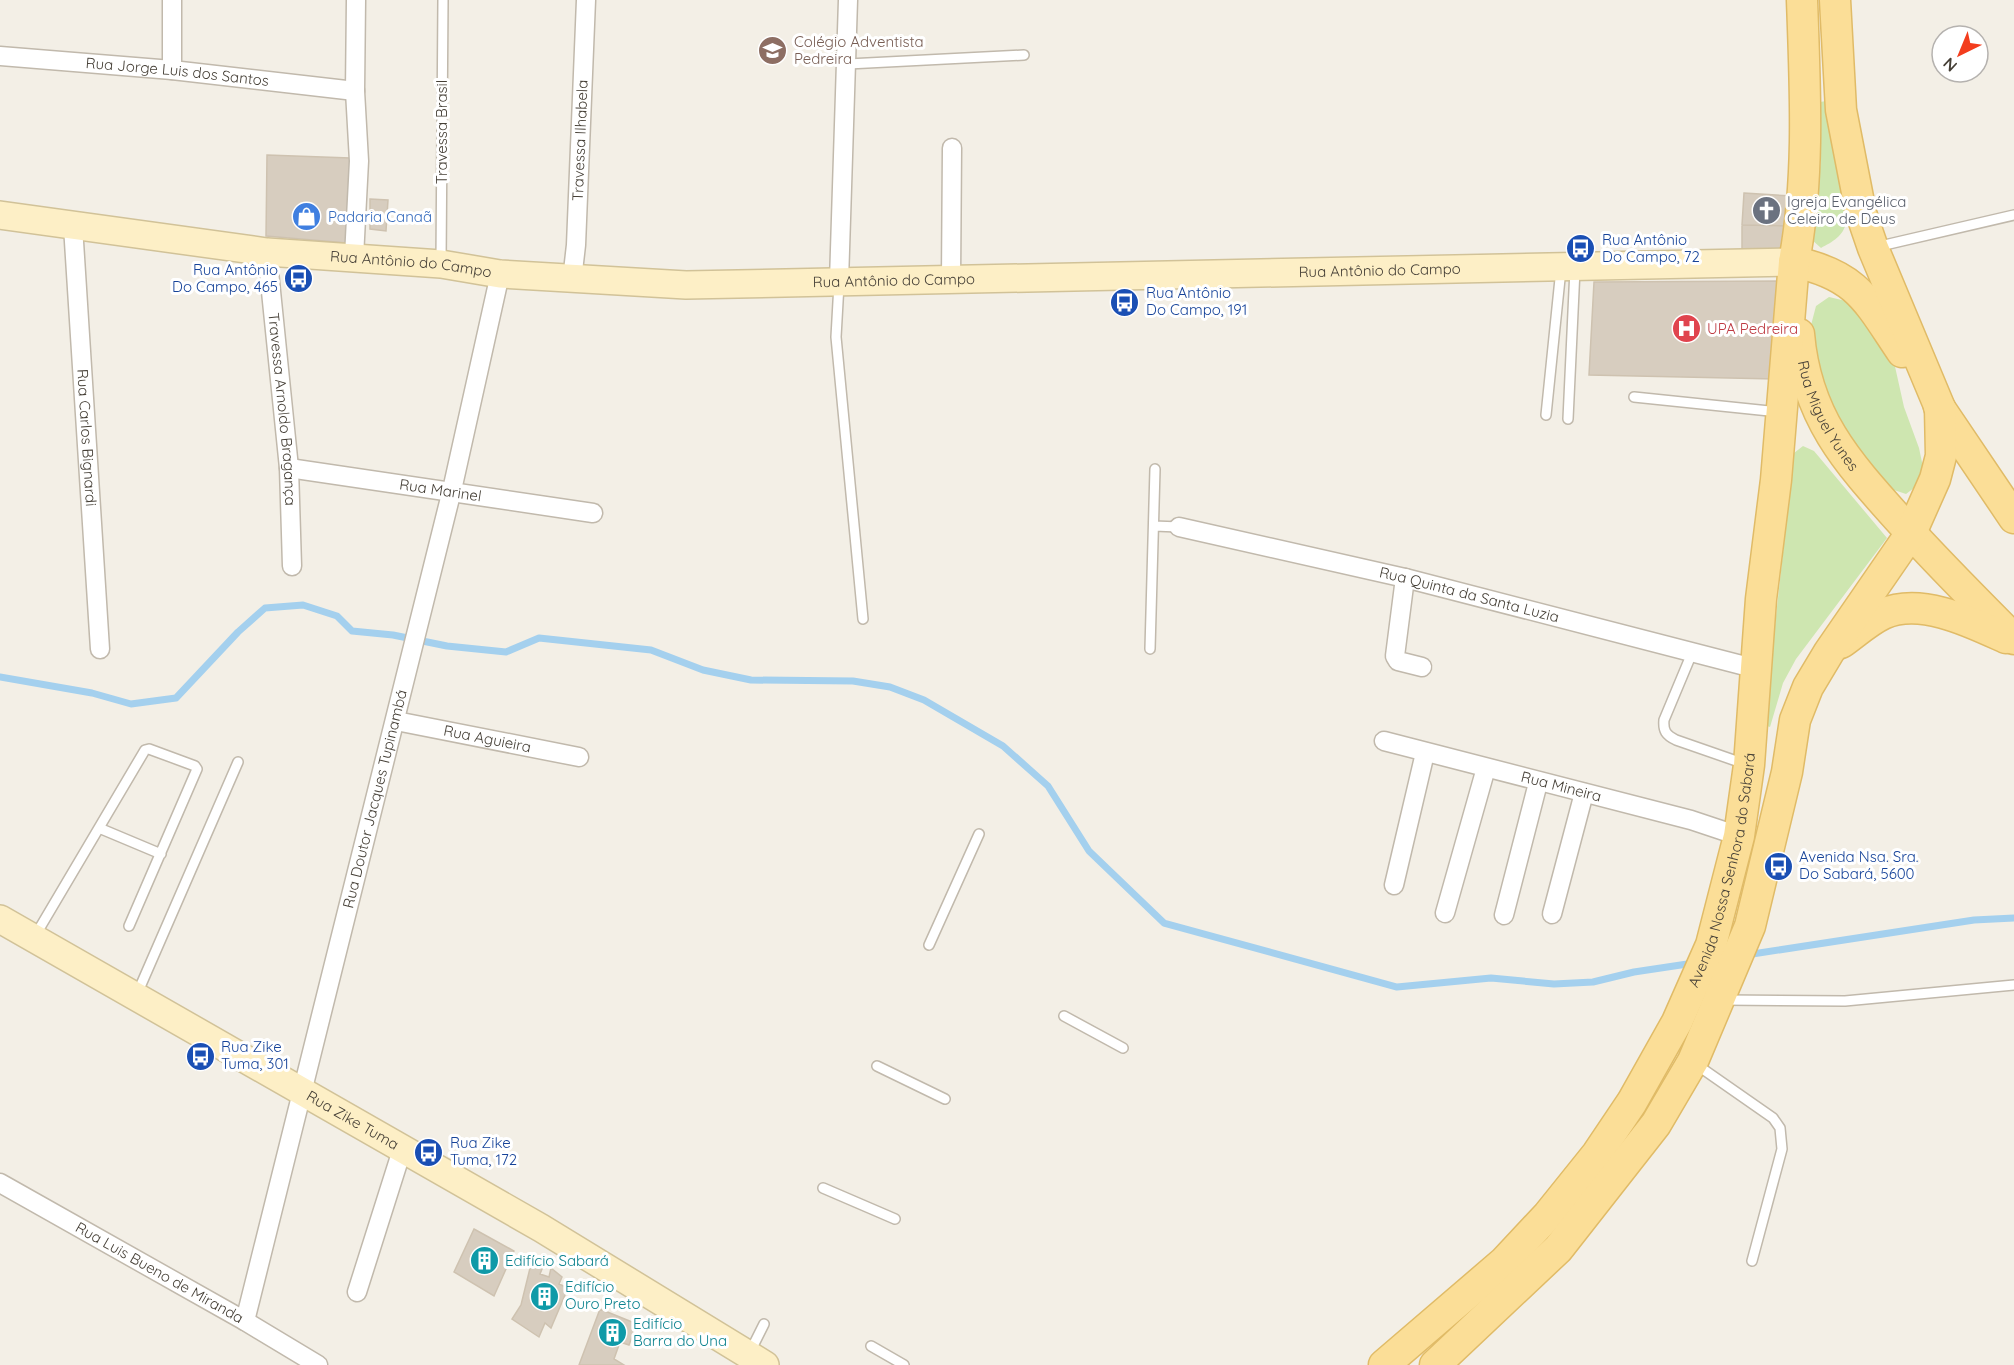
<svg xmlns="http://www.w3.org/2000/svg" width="2014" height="1365" viewBox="0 0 2014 1365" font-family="Quicksand,sans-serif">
	<rect width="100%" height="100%" fill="#f3efe6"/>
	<path fill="#cee6b0" d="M 1826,101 C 1832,130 1849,197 1846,222 C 1844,236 1832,242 1821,248 L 1811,239 L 1821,160 L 1820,102 Z
		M 1829,297 L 1863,305 L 1892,353 L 1904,407 L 1919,448 L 1923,467 L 1918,485 L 1906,494 L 1888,488 L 1837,423 L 1820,386 L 1810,329 L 1816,306 Z
		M 1803,446 L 1814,451 L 1887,538 L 1796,659 L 1783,683 L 1770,727 L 1764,725 L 1794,453 Z"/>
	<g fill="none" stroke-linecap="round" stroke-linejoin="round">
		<path stroke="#a4d0ee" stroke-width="7" d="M 0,677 L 92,693 L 131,704 L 176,698 L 238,632 L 265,608 L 303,605 L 337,616 L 352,631 L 393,635 L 447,646 L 506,652 L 539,638 L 651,650 L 703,670 L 751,680 L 853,681 L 890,687 L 924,700 L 1003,746 L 1048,786 L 1089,851 L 1164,923 L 1397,987 L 1491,978 L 1554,984 L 1593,982 L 1634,972 L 1694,963
			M 1746,955 L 1974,920 L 2014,918"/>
	</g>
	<path fill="#d7cdbf" stroke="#cec2b0" stroke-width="1.5" d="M 267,155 L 350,158 L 347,243 L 266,236 Z
		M 1744,193 L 1791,196 L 1788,226 L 1742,225 Z
		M 370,199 L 388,200 L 386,231 L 370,229 Z
		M 1742,225 L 1788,226 L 1787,259 L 1742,262 Z
		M 1786,281 L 1775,379 L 1589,375 L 1594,282 Z
		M 474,1229 L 514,1251 L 494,1296 L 454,1272 Z
		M 532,1260 L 544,1264 L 540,1274 L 549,1277 L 551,1268 L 562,1277 L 559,1284 L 568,1288 L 551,1328 L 545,1323 L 539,1337 L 512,1319 L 521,1305 Z
		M 600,1309 L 637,1324 L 629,1345 L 620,1342 L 614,1359 L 624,1365 L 579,1365 Z"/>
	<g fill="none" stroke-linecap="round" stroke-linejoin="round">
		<defs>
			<path id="lane" d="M 848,64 L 1024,55
				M 1876,247 L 2014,215
				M 441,262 L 443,0
				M 839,284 L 836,337 L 863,619
				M 1634,397 L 1779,412
				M 1546,415 L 1561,269
				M 1568,419 L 1575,269
				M 1154,526 L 1179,527
				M 1150,649 L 1155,469
				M 1692,653 L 1664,720 C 1663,731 1666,735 1676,740 L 1745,764
				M 99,828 L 161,854
				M 35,936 L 145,750 L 149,749 L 195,766 L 197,769 L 129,926
				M 929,945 L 979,834
				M 137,994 L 238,762
				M 1723,1000 L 1845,1001 L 2014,985
				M 1064,1016 L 1123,1048
				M 1697,1065 L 1773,1118 L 1780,1128 L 1782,1149 L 1752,1261
				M 877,1066 L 945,1099
				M 823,1188 L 895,1219
				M 871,1346 L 904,1365
				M 750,1352 L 764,1324"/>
			<g id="street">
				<path id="s1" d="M 0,56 L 172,70 L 355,91"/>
				<path d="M 172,70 L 172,0"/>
				<path id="s2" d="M 73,226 L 100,649"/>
				<path id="s3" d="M 267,252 L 289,468 L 292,566"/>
				<path d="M 354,257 L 359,161 L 355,91 L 356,0"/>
				<path d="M 951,279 L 952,148"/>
				<path id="s4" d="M 572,280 L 576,245 L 586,0"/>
				<path d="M 839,281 L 848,0"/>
				<path id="s5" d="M 289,468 L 593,513"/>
				<path id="s6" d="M 1179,527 L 1405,578 L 1757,669"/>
				<path d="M 1405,578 L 1395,656 L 1398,661 L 1422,667"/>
				<path id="s7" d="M 396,721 L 579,757"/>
				<path id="s8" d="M 1384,741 L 1691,820 L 1739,836"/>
				<path d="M 1394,885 L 1425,753"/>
				<path d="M 1445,913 L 1486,768"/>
				<path d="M 1552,914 L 1584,793"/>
				<path d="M 1504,915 L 1538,783"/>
				<path id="s9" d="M 0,1183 L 245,1321 L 318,1365"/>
				<path d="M 357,1292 L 402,1150"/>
				<path id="s10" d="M 245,1321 L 452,490 L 500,274"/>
			</g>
			<g id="secondary">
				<path id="s11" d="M 0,215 L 267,252 L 441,264 L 500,274 L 686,285 L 1794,262"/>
				<path id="s12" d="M 0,919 L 541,1228 L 765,1365"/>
			</g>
			<g id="primary">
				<path d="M 1794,262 C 1858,275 1868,302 1902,352"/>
				<path id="s13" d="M 1799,334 C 1806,418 1848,463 1902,523 C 1938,563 1976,601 2014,639"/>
				<path d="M 1939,407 L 2014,518"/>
				<path d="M 1841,643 C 1854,634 1868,621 1883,614 C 1921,597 1971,622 2006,638"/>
				<path id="s14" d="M 1384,1365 L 1504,1262 L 1548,1215 L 1597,1154 L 1632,1102 L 1677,1022 L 1711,945 L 1739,836 L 1749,765 L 1761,599 L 1776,480 L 1794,262 C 1810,177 1805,86 1802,0"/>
				<path d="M 1435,1365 L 1558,1249 L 1656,1124 L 1693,1061 L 1750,926 L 1787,772 L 1795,720 L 1808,687 L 1829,652 L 1911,533 L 1935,479 L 1941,456 L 1940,408 L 1873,248 L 1861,213 L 1841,110 L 1835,0"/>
			</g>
		</defs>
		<use href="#lane" stroke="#c1b9ac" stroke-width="12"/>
		<use href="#street" stroke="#c1b9ac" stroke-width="21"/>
		<use href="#secondary" stroke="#d1c298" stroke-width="30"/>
		<use href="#primary" stroke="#e0bb67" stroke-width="33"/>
		<use href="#lane" stroke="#fff" stroke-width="9"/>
		<use href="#street" stroke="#fff" stroke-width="18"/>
		<use href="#secondary" stroke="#fdefc6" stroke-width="27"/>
		<use href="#primary" stroke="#fbde97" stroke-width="30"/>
	</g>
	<defs>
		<symbol id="school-disc" viewBox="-11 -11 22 22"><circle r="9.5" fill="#8d6e63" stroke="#fff"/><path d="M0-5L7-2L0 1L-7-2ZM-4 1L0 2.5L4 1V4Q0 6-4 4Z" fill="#fff"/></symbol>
		<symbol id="church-disc" viewBox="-11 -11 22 22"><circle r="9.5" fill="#6b7280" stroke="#fff"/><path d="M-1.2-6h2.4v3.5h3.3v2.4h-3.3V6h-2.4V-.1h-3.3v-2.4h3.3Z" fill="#fff"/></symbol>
		<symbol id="shop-disc" viewBox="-11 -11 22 22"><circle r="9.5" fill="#3f7fe0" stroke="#fff"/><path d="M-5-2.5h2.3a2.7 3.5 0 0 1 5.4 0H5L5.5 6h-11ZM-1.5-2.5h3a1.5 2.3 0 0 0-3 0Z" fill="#fff"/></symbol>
		<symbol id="bus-disc" viewBox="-11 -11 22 22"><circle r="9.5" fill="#1a4fb4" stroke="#fff"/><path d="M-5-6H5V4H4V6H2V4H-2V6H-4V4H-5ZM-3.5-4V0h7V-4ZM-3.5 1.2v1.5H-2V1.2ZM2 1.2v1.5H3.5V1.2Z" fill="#fff"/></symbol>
		<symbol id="hospital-disc" viewBox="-11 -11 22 22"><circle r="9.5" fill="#e0444e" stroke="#fff"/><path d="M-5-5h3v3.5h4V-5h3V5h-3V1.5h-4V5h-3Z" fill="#fff"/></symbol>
		<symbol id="building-disc" viewBox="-11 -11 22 22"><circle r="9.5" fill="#0f9aa8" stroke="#fff"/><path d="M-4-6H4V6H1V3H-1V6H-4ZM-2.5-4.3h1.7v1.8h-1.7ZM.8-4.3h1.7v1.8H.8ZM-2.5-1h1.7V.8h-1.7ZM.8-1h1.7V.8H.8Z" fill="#fff"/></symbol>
	</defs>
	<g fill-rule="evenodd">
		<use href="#school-disc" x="756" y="34" width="33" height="33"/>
		<use href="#church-disc" x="1750" y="194" width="33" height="33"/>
		<use href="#shop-disc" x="290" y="200" width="33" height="33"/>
		<use href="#bus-disc" x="1564" y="232" width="33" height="33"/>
		<use href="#bus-disc" x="282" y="262" width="33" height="33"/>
		<use href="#bus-disc" x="1108" y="286" width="33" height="33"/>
		<use href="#hospital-disc" x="1670" y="312" width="33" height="33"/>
		<use href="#bus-disc" x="1762" y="850" width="33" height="33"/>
		<use href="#bus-disc" x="184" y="1040" width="33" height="33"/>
		<use href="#bus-disc" x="412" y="1136" width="33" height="33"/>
		<use href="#building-disc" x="468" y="1244" width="33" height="33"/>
		<use href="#building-disc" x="528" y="1280" width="33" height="33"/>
		<use href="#building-disc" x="596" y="1316" width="33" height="33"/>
	</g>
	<g text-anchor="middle" stroke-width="6" stroke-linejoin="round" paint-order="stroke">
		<g font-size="15" fill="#785e54" stroke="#fff" text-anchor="start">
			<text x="794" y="47">Colégio Adventista<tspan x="794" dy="17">Pedreira</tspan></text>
		</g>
		<g font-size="15" fill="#453f36" stroke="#fff">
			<text dy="5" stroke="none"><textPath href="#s1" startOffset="178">Rua Jorge Luis dos Santos</textPath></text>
			<text transform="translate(442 132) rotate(-90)" y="5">Travessa Brasil</text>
			<text dy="5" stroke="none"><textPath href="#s4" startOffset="140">Travessa Ilhabela</textPath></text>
			<text dy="5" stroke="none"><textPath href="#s11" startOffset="414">Rua Antônio do Campo</textPath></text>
			<text dy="5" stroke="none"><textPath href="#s11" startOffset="1384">Rua Antônio do Campo</textPath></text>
			<text dy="5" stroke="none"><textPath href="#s11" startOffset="898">Rua Antônio do Campo</textPath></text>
			<text dy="5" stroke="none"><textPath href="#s3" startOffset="158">Travessa Arnoldo Bragança</textPath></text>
			<text dy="5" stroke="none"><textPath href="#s13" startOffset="88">Rua Miguel Yunes</textPath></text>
			<text dy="5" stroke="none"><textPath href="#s2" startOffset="212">Rua Carlos Bignardi</textPath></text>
			<text dy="5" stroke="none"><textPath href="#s5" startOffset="153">Rua Marinel</textPath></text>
			<text dy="5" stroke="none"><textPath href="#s6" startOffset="298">Rua Quinta da Santa Luzia</textPath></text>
			<text dy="5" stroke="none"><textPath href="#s7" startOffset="93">Rua Aguieira</textPath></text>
			<text dy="5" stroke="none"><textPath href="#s8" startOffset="183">Rua Mineira</textPath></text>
			<text dy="5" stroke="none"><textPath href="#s10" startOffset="538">Rua Doutor Jacques Tupinambá</textPath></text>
			<text dy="5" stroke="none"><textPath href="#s14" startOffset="615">Avenida Nossa Senhora do Sabará</textPath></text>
			<text dy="5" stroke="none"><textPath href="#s12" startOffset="406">Rua Zike Tuma</textPath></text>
			<text dy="5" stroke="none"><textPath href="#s9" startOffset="183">Rua Luis Bueno de Miranda</textPath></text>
		</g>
		<g font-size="15" fill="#5b616d" stroke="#fff" text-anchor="start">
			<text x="1787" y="207">Igreja Evangélica<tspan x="1787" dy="17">Celeiro de Deus</tspan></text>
		</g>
		<g font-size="15" fill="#366cbe" stroke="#fff" text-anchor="start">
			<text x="328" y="222">Padaria Canaã</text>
		</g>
		<g font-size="15" fill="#164399" stroke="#fff" text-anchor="start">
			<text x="1602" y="245">Rua Antônio<tspan x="1602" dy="17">Do Campo, 72</tspan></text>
			<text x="278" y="275" text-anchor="end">Rua Antônio<tspan x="278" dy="17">Do Campo, 465</tspan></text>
			<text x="1146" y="298">Rua Antônio<tspan x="1146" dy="17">Do Campo, 191</tspan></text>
			<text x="1799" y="862">Avenida Nsa. Sra.<tspan x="1799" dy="17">Do Sabará, 5600</tspan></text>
			<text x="221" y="1052">Rua Zike<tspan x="221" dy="17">Tuma, 301</tspan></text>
			<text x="450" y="1148">Rua Zike<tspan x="450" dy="17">Tuma, 172</tspan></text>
		</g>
		<g font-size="15" fill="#be3a42" stroke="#fff" text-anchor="start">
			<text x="1707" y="334">UPA Pedreira</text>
		</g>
		<g font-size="15" fill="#0d838f" stroke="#fff" text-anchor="start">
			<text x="505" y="1266">Edifício Sabará</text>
			<text x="565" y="1292">Edifício<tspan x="565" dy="17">Ouro Preto</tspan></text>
			<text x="633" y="1329">Edifício<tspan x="633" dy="17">Barra do Una</tspan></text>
		</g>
	</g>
	<g transform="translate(1960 54) rotate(223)"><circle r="28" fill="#ffffff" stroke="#b5b2af" stroke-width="1.5"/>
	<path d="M0-4.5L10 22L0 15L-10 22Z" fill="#f33d1d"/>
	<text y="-9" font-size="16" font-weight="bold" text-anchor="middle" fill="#453f36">N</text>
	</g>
</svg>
